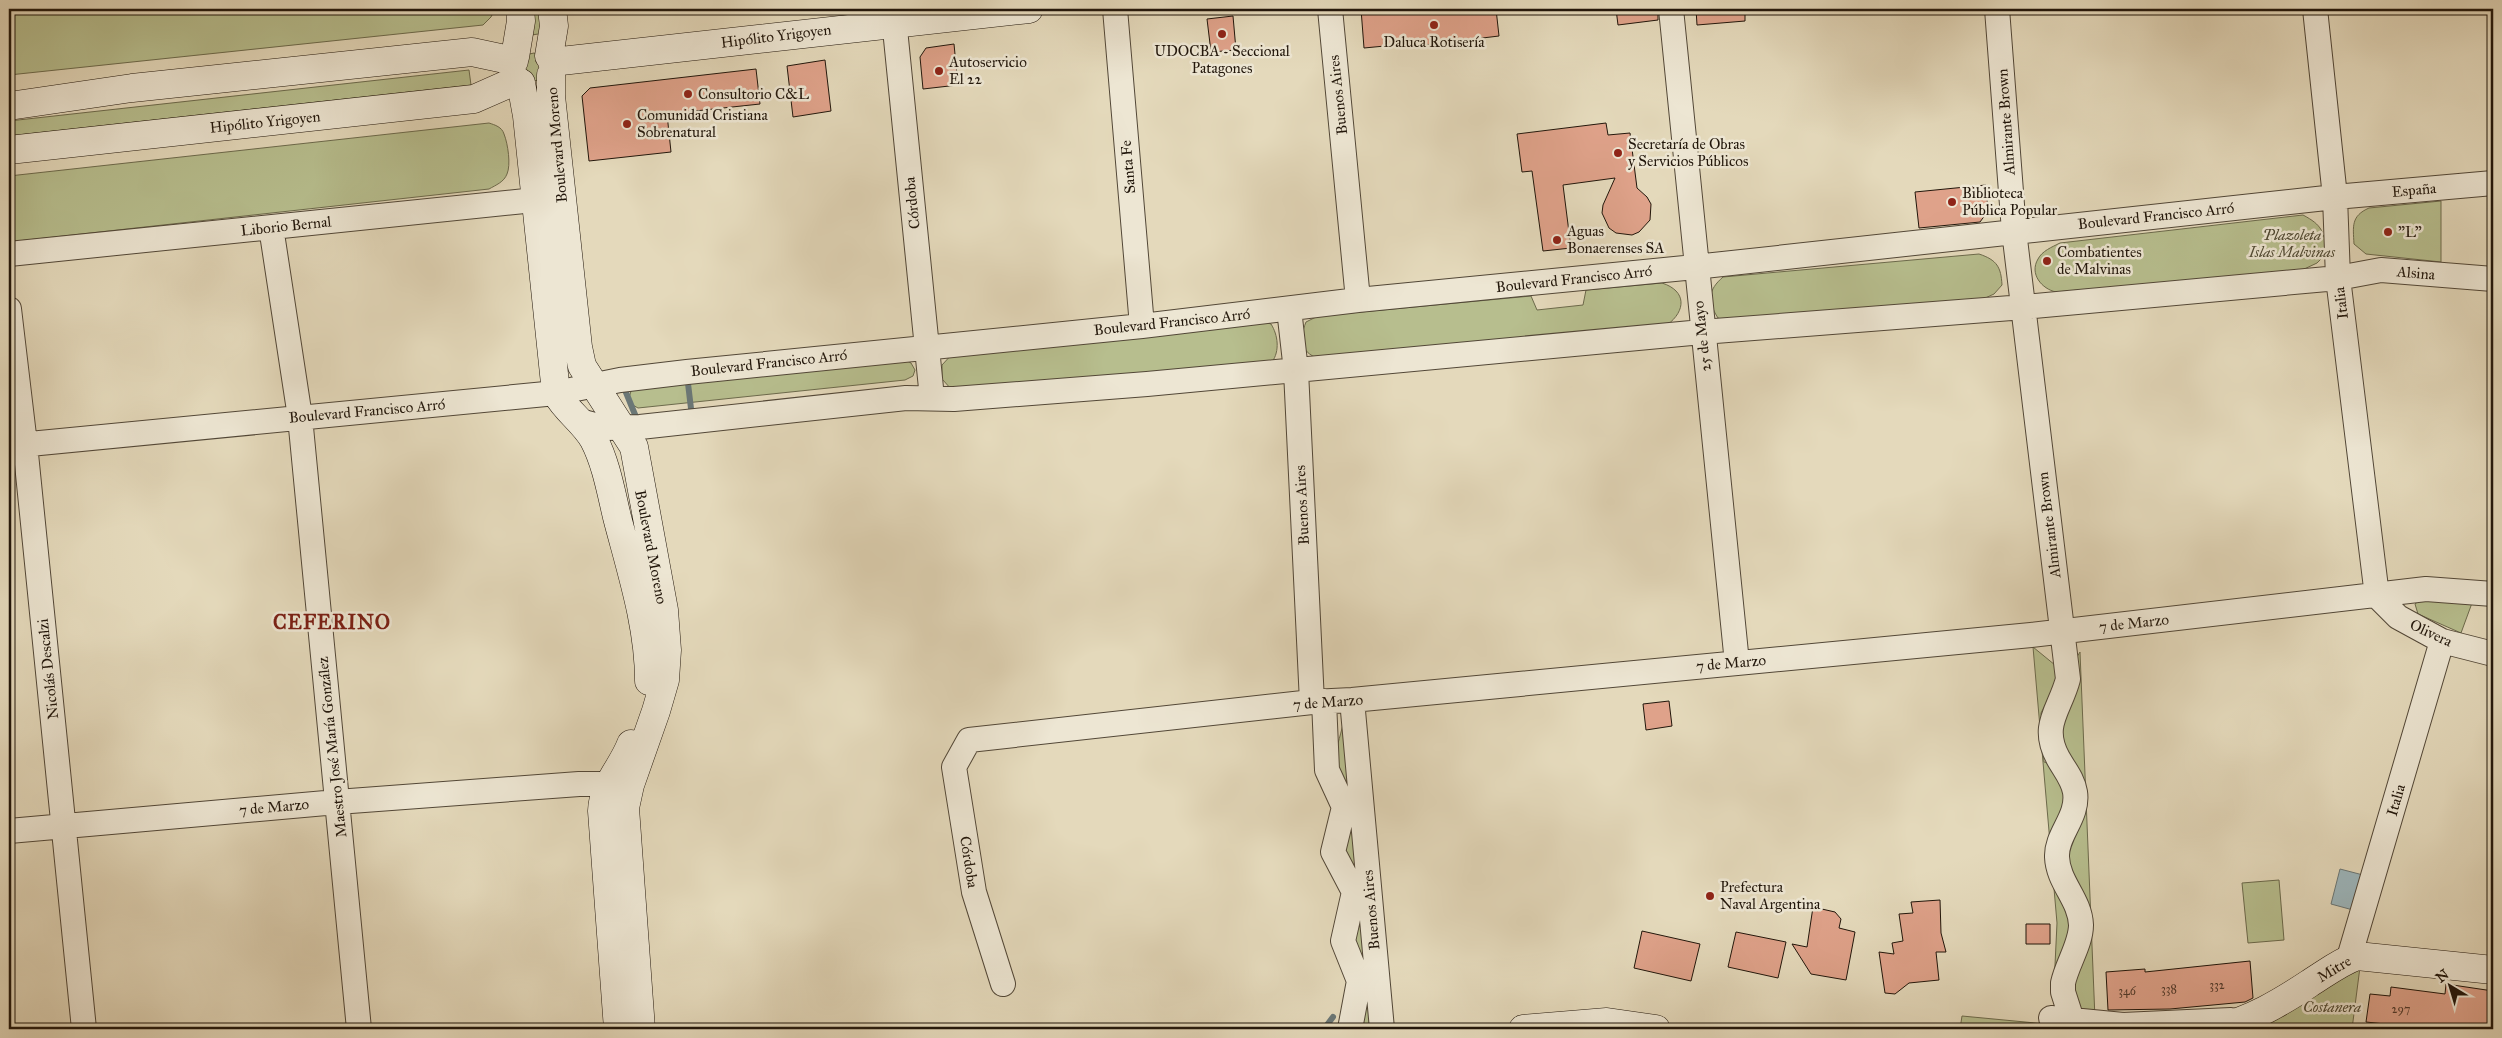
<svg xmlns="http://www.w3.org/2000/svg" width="2502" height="1038" viewBox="0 0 2502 1038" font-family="'IM FELL Great Primer',serif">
	<rect width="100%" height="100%" fill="#e4d9bb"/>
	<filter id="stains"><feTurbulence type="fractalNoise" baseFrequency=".004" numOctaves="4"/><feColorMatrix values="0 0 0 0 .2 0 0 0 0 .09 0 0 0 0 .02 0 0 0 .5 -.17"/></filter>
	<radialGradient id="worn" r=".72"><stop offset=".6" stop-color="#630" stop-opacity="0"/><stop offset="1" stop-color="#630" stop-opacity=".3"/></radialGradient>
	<path fill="#b7be8e" stroke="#6c6a4c" d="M 9,9 L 495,9 L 491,17 L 483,25 L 9,75 Z
		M 529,9 L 537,9 L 542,13 L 544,33 L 532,35 Z
		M 534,53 L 542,57 L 538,80 L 534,81 L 520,62 L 525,55 Z
		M 469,70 L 471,85 L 9,136 L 9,121 Z
		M 489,123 C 495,125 502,127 504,134 C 508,144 511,165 507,174 C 504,182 496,185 489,189 L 9,242 L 9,176 Z
		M 2441,201 L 2441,262 L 2366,254 L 2354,244 C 2353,226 2351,216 2369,208 Z
		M 2303,215 C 2322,225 2325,232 2326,254 L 2317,263 L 2300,271 L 2056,292 C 2042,289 2029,274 2038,259 C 2042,251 2052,247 2060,243 Z
		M 1979,254 C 1997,260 2001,267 2002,285 L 1994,294 L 1983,299 L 1728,321 L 1718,318 C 1707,301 1708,290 1723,277 Z
		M 1662,283 C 1687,291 1686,311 1667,325 L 1322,360 C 1301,353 1298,342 1306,322 L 1318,316 L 1531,296 L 1537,310 L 1583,305 L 1586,290 Z
		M 1261,321 L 1271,324 C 1278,335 1280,351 1272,362 L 952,390 L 942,379 L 942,365 L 954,352 Z
		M 903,359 L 911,363 L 915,370 L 913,376 L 905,380 L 638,408 L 631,404 L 629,398 L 631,391 L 638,386 Z
		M 2420,600 L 2472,603 L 2461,633 L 2418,614 L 2415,604 Z
		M 2033,647 L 2055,665 L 2057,682 L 2041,713 L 2044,762 L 2048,763 L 2066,789 L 2065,815 L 2074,922 L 2054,986 L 2057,923 Z
		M 2080,652 L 2095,1019 L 2090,1018 L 2074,1003 L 2074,963 L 2064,856 L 2069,835 L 2059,738 L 2075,660 Z
		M 1344,720 L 1351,794 C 1328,756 1335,760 1344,720 Z
		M 1352,812 L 1360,886 L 1343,844 Z
		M 2279,880 L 2284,940 L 2248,943 L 2242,883 Z
		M 1360,899 L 1371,1029 L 1356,1029 L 1351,932 Z
		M 2360,967 L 2352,1029 L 2250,1029 Z
		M 1962,1016 L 2046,1024 L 2046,1029 L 1960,1029 Z"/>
	<path fill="#9db7bd" stroke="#6b7776" d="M 2340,869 L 2363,875 L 2353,910 L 2331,904 Z"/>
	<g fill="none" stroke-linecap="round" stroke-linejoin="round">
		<path stroke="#6b7776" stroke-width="6" d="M 687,375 L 692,417
			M 623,385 L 638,422
			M 1324,1029 L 1333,1017"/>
	</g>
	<path fill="#dfa28a" stroke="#21160b" d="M 1361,9 L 1496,9 L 1499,36 L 1416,46 L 1416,43 L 1364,48 Z
		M 1616,9 L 1658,9 L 1658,20 L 1618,25 Z
		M 1696,9 L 1745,9 L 1745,21 L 1697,25 Z
		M 1233,16 L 1236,50 L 1211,52 L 1207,19 Z
		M 954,44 L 958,85 L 923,89 L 920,57 L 926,48 Z
		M 825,60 L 831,111 L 793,117 L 787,66 Z
		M 756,69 L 760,104 L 667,114 L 671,152 L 589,161 L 582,96 L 590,88 Z
		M 1606,123 L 1608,135 L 1630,133 L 1637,188 L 1647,197 L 1651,204 L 1650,220 L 1639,232 L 1632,235 L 1616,233 L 1609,228 L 1602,213 L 1603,205 L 1615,178 L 1563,185 L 1571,248 L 1543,251 L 1532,171 L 1522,172 L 1517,134 Z
		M 1986,185 L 1988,211 L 1980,222 L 1919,228 L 1915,192 Z
		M 1669,701 L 1672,726 L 1646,730 L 1643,704 Z
		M 1940,900 L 1941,933 L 1946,952 L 1936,952 L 1939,980 L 1909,983 L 1895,994 L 1885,993 L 1879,952 L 1894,954 L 1892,943 L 1903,941 L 1899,914 L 1913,913 L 1911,902 Z
		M 1813,907 L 1835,912 L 1841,919 L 1839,928 L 1855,932 L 1846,980 L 1811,974 L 1792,944 L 1807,947 Z
		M 2026,924 L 2050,924 L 2050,944 L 2026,944 Z
		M 1642,931 L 1700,944 L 1691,981 L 1634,968 Z
		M 1736,932 L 1786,942 L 1778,978 L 1728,967 Z
		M 2250,961 L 2253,998 L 2245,1002 L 2170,1009 L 2108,1010 L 2106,972 L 2145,969 L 2145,972 Z
		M 2446,984 L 2493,991 L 2493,1029 L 2456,1024 L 2456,1029 L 2433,1029 L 2366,1022 L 2370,994 L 2390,996 L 2391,987 L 2445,994 Z"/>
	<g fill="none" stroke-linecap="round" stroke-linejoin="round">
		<defs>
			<path id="street" d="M 893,9 L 932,398
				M 1115,9 L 1142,326
				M 1330,9 L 1358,300
				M 1671,9 L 1737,663
				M 1997,9 L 2014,231 L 2068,679 C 2060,710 2040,725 2058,758 C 2064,769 2073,779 2075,792 C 2079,817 2056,834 2057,857 C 2058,883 2080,899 2081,925 C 2081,944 2067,964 2063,983 L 2063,992 L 2072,1020
				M 2315,9 L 2335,197 L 2338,278 L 2377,596
				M 271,227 L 300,417 L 359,1029
				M 9,254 L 554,198
				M 9,309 L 25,444 L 84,1029
				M 1289,309 L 1296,371 L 1312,702
				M 580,421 L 607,428 L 640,427 L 906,398 L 954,399 L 1147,384 L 1702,332 L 2024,307 L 2338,278 L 2381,270 L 2493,279
				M 9,446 L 556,393 L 620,380 L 687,372 L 1142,326 L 1358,300 L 1695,267 L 2335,197 L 2493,183
				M 2377,596 L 2398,617 L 2442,641 L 2493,654
				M 1352,700 L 1382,1029
				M 1324,701 L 1327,770 L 1344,807 L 1333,852 L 1354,892 L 1343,941 L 1359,981 L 1350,1029
				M 9,831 L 337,802 L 579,784 L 607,784 L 627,789
				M 2349,958 L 2442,641
				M 1003,984 L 974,892 L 954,767 L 969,740 L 1312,702 L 1352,700 L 2031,635 L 2426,589 L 2493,594
				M 2051,1018 L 2123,1025 L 2231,1020 L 2233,1025"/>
			<path id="secondary" d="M 549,56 L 554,26 L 552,9
				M 515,57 L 521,21 L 520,9
				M 552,62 L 1029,9
				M 551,75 L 551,96 L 578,347 L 582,366 L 634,447 L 664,610 L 667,650 L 665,680 L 656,711 L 630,785 L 625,808 L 641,1029
				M 521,83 L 527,116 L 556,393 C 566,411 584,422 594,440 C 606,463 611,492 617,517 C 631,571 649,625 649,681
				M 9,106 L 132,88 L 472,52 L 514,61
				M 9,150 L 474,99 L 517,80
				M 618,1029 L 602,811 C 603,784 622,768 631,744
				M 1523,1029 L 1607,1022 L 1656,1029
				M 2215,1029 C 2251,1020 2280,1003 2310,983 C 2326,973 2340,962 2357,956 L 2493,970"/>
		</defs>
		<use href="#street" stroke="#524737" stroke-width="26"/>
		<use href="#secondary" stroke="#21160b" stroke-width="29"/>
		<use href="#street" stroke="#ede6d3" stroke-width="24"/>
		<use href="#secondary" stroke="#ede6d3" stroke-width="28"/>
	</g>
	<g fill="#8f2418" stroke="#ede6d3" stroke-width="2">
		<circle cx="1434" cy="25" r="5"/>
		<circle cx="1222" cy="34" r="5"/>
		<circle cx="939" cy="71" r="5"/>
		<circle cx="688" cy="94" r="5"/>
		<circle cx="627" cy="124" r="5"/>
		<circle cx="1618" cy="153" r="5"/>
		<circle cx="1952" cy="202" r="5"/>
		<circle cx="2388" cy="232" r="5"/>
		<circle cx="1557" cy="240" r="5"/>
		<circle cx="2047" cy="261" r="5"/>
		<circle cx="1710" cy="896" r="5"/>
	</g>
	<g text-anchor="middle" stroke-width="5" stroke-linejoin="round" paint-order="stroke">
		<g font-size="12" fill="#50392b">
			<text x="2217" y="989">332</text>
			<text x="2169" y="993">338</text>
			<text x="2127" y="995">346</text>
			<text x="2401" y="1013">297</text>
		</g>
		<g font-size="15" fill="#21160b" stroke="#ede6d3">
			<text transform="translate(776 36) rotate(-7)" y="5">Hipólito Yrigoyen</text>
			<text transform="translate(1338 95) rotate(-96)" y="5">Buenos Aires</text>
			<text transform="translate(265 122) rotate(-6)" y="5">Hipólito Yrigoyen</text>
			<text transform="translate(2006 122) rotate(-94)" y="5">Almirante Brown</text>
			<text transform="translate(557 145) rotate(-95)" y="5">Boulevard Moreno</text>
			<text transform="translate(1128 167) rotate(-95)" y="5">Santa Fe</text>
			<text transform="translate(2414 190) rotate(-5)" y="5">España</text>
			<text transform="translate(912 203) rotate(-96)" y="5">Córdoba</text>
			<text transform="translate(2156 216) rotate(-6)" y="5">Boulevard Francisco Arró</text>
			<text transform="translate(286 226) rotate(-6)" y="5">Liborio Bernal</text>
			<text transform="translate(2416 273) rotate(5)" y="5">Alsina</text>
			<text transform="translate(1574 279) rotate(-6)" y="5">Boulevard Francisco Arró</text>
			<text transform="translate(2341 303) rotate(-97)" y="5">Italia</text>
			<text transform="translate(1172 322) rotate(-6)" y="5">Boulevard Francisco Arró</text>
			<text transform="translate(1702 336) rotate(-96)" y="5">25 de Mayo</text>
			<text transform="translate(769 363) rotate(-6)" y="5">Boulevard Francisco Arró</text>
			<text transform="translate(367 411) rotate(-5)" y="5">Boulevard Francisco Arró</text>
			<text transform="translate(1302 505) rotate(-93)" y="5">Buenos Aires</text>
			<text transform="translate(2049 525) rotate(-97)" y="5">Almirante Brown</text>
			<text transform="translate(651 547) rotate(79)" y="5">Boulevard Moreno</text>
			<text transform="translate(2134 623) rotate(-6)" y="5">7 de Marzo</text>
			<text transform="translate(2431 633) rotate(25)" y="5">Olivera</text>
			<text transform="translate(1731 663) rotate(-5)" y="5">7 de Marzo</text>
			<text transform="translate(48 669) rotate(-96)" y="5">Nicolás Descalzi</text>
			<text transform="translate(1328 702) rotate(-4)" y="5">7 de Marzo</text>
			<text transform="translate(332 747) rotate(-96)" y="5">Maestro José María González</text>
			<text transform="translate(2396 800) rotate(-74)" y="5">Italia</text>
			<text transform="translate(274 807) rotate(-5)" y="5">7 de Marzo</text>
			<text transform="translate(969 862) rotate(81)" y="5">Córdoba</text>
			<text transform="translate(1371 910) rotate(-95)" y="5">Buenos Aires</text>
			<text transform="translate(2334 969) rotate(-31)" y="5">Mitre</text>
		</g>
		<g font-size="15" fill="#21160b" stroke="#ede6d3" text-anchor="start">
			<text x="1434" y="47" text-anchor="middle">Daluca Rotisería</text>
			<text x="1222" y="56" text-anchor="middle">UDOCBA - Seccional<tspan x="1222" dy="17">Patagones</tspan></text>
			<text x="949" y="67">Autoservicio<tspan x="949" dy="17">El 22</tspan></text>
			<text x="698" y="99">Consultorio C&amp;L</text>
			<text x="637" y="120">Comunidad Cristiana<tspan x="637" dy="17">Sobrenatural</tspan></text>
			<text x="1628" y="149">Secretaría de Obras<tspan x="1628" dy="17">y Servicios Públicos</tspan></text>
			<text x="1962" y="198">Biblioteca<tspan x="1962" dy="17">Pública Popular</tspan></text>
			<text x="1567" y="236">Aguas<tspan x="1567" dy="17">Bonaerenses SA</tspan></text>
			<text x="2398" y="237">"L"</text>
			<text x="2057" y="257">Combatientes<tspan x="2057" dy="17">de Malvinas</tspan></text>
			<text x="1720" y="892">Prefectura<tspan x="1720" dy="17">Naval Argentina</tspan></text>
		</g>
		<g font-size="15" font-style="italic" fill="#4e4832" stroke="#ede6d3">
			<text x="2292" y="240">Plazoleta<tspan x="2292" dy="17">Islas Malvinas</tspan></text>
			<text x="2332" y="1012">Costanera</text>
		</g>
		<g font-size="20" font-weight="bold" letter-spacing="1" fill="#7a1f14" stroke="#ede6d3">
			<text x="332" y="629">CEFERINO</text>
		</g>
	</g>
	<rect width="2502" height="1038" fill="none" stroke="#e4d9bb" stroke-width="30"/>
	<rect x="10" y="10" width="2482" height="1018" fill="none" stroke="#21160b" stroke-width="2.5"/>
	<rect x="15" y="15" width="2472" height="1008" fill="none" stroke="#21160b"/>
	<g transform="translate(2450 986) rotate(322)" stroke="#ede6d3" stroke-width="4" paint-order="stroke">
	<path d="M0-4L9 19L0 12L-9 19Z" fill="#21160b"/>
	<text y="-8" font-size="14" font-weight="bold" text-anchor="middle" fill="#21160b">N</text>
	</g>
	<rect width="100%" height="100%" filter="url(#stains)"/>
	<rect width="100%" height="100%" fill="url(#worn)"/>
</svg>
